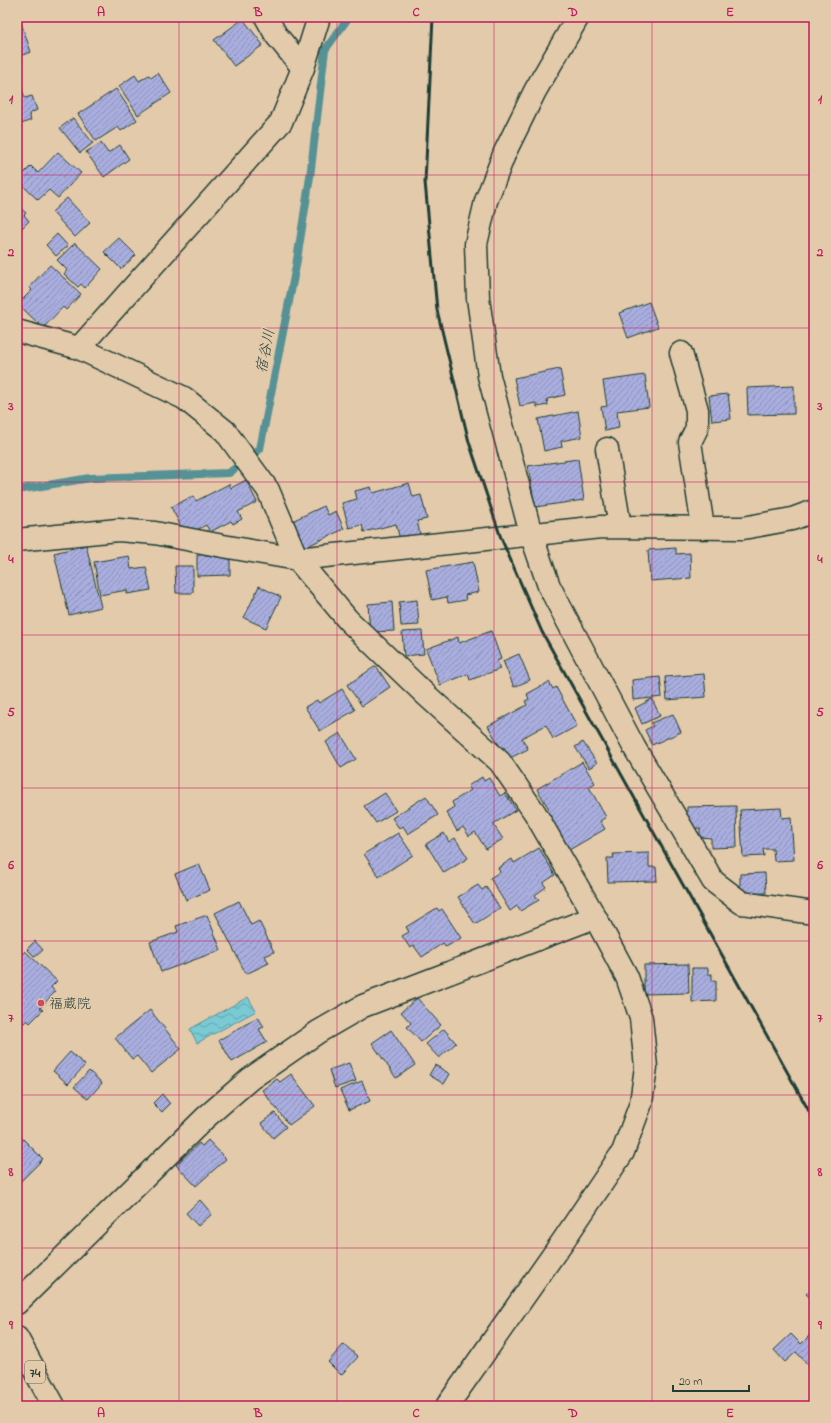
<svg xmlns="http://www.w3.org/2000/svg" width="831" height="1423" viewBox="0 0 831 1423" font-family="'Indie Flower','Klee One',sans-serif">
	<defs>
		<pattern id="water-waves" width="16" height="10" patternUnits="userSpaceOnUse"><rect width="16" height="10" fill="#7acad5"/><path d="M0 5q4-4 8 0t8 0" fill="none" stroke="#63a5ae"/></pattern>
		<pattern id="building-hatch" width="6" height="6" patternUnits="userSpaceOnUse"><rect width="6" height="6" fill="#aaaedf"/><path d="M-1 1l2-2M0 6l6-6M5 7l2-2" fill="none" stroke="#8a8fb6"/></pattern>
	</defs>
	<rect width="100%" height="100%" fill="#e3caab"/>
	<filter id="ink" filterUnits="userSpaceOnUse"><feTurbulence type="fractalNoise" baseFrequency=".025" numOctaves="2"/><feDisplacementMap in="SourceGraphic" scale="8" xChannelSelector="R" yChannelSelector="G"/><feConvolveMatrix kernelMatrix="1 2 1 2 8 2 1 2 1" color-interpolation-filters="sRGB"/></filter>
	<g filter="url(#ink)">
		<path fill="url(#water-waves)" stroke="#569295" d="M 248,997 L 256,1011 L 197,1043 L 190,1029 Z"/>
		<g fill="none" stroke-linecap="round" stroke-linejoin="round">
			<path stroke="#569295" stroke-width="8" d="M 531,17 L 595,17
				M 17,490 L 90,478 L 229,473 L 260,449 L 296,266 L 310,177 L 325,50 L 349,17"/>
		</g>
		<path fill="url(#building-hatch)" stroke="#1f3d34" d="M 17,17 L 19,17 L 31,52 L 17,57 Z
			M 243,19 L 263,45 L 234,66 L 214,40 Z
			M 158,73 L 171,93 L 138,115 L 119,86 L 135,75 L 139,81 L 149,75 L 151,78 Z
			M 19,80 L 25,98 L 32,96 L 37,110 L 29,114 L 31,120 L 17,126 L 17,81 Z
			M 116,89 L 137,120 L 121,131 L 118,127 L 96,141 L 78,114 Z
			M 73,118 L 93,143 L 80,153 L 60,128 Z
			M 101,143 L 108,153 L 120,145 L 129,159 L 104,177 L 86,152 Z
			M 58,152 L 81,173 L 58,198 L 49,190 L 38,200 L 17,180 L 31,166 L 38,173 Z
			M 67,198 L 90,223 L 75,237 L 52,212 Z
			M 17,205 L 26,213 L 24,215 L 29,221 L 17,233 Z
			M 57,234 L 68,246 L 56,256 L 46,245 Z
			M 119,238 L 136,255 L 121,269 L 104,252 Z
			M 75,243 L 102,269 L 85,288 L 81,284 L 78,287 L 64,274 L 67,270 L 57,260 Z
			M 50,265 L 81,294 L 66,310 L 63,307 L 43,328 L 18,304 L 32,290 L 29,287 Z
			M 649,302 L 658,327 L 628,338 L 619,313 Z
			M 560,369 L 565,395 L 547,399 L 548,405 L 537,407 L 536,403 L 520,406 L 514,378 Z
			M 645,375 L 649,407 L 617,411 L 619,428 L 605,431 L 601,407 L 607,406 L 603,381 Z
			M 794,386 L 794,414 L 748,415 L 747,388 Z
			M 728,394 L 731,419 L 712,421 L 709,396 Z
			M 578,411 L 582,437 L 561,441 L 562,447 L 544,451 L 538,419 Z
			M 578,459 L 584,500 L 535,507 L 528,466 Z
			M 246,480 L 257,502 L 238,512 L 242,519 L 233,524 L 231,521 L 210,532 L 206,525 L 186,536 L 171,507 L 193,496 L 196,501 L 229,484 L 231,488 Z
			M 409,483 L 413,497 L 421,495 L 427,519 L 417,521 L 420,534 L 400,540 L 396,524 L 364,532 L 362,525 L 349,528 L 342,503 L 357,499 L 355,491 L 371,487 L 373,493 Z
			M 324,506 L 328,515 L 336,511 L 344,529 L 303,548 L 290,522 Z
			M 86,545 L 101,607 L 69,615 L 54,553 Z
			M 676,548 L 676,554 L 690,553 L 691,578 L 650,581 L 648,550 Z
			M 197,555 L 230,555 L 230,575 L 197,576 Z
			M 129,556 L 131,569 L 146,567 L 151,590 L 127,594 L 127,590 L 100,595 L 94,562 Z
			M 473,562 L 479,592 L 465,595 L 466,600 L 448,603 L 447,597 L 432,600 L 426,570 Z
			M 175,566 L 193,566 L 193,593 L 176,593 Z
			M 259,586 L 281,597 L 266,628 L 244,618 Z
			M 417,600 L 419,625 L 401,626 L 399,602 Z
			M 392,602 L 394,631 L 370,632 L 368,604 Z
			M 422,631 L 424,654 L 404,656 L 402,632 Z
			M 491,631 L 501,659 L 497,661 L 500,669 L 470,680 L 468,674 L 440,685 L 426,649 L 458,637 L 459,643 Z
			M 519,654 L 530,680 L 514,687 L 503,661 Z
			M 376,666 L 390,687 L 362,706 L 347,685 Z
			M 704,674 L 706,697 L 667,700 L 665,677 Z
			M 660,677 L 662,697 L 633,700 L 632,680 Z
			M 549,682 L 553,689 L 556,687 L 577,726 L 553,739 L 546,725 L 522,738 L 528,749 L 510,758 L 504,747 L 501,749 L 488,726 L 527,705 L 525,701 L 529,699 L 527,694 Z
			M 342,689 L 355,710 L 320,731 L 305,707 L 317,700 L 319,703 Z
			M 652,699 L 660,716 L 642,724 L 635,708 Z
			M 673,714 L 681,732 L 652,745 L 645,730 L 653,726 L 651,723 Z
			M 340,733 L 356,759 L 341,768 L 326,742 Z
			M 583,742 L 597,763 L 589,768 L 575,747 Z
			M 582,762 L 595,783 L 589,787 L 606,817 L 600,821 L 605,829 L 564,853 L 541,814 L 549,809 L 537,789 Z
			M 482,777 L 484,781 L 489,778 L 500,796 L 505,793 L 516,810 L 493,824 L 503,839 L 486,849 L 475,832 L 469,836 L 463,827 L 457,831 L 446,812 L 454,807 L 452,802 L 471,790 L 468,786 Z
			M 385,793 L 396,811 L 376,823 L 364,806 Z
			M 426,796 L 438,815 L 408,834 L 403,826 L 399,828 L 392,818 Z
			M 736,806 L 737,847 L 711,848 L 711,838 L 700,837 L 700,828 L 687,829 L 687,807 Z
			M 781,808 L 782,818 L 791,817 L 794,860 L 774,861 L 773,849 L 763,849 L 764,856 L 743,857 L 740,810 Z
			M 398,833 L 413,855 L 379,877 L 364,854 Z
			M 444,833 L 449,842 L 455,838 L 468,858 L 444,873 L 426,844 Z
			M 539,848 L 555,875 L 543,883 L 546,887 L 535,895 L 539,900 L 520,911 L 517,906 L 510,911 L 490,878 L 500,872 L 498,868 L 512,859 L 514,863 Z
			M 649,853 L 649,867 L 656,867 L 657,881 L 608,882 L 607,858 L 614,858 L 613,854 Z
			M 199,864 L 210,890 L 186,900 L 175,874 Z
			M 765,873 L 766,893 L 740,894 L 740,874 Z
			M 478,885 L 482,890 L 486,887 L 500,908 L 475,924 L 458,897 Z
			M 239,901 L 251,925 L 259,921 L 274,952 L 265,956 L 269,963 L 246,974 L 215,913 Z
			M 437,908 L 439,911 L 442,909 L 461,938 L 446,947 L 443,943 L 422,957 L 414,946 L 410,948 L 402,936 L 409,932 L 406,927 Z
			M 207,915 L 221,950 L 161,972 L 150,942 L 178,932 L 176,926 Z
			M 35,941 L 43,950 L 35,957 L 27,949 Z
			M 25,951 L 57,981 L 51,987 L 55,992 L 40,1008 L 43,1010 L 30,1023 L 27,1020 L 17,1030 L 17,960 Z
			M 688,964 L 689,993 L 644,994 L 644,965 Z
			M 692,968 L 708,968 L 708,974 L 712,974 L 712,981 L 716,981 L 716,1001 L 692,1002 Z
			M 417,998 L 441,1025 L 421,1042 L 407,1027 L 411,1023 L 401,1012 Z
			M 150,1010 L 181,1049 L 151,1073 L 137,1056 L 132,1059 L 115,1038 Z
			M 258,1017 L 264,1027 L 259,1029 L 267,1042 L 232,1062 L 219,1040 Z
			M 444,1029 L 456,1043 L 439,1058 L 426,1044 Z
			M 391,1030 L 415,1065 L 396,1078 L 372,1043 Z
			M 70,1052 L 85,1065 L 68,1084 L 53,1071 Z
			M 349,1063 L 356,1081 L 335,1088 L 329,1070 Z
			M 435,1065 L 450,1074 L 444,1084 L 429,1075 Z
			M 89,1071 L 102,1083 L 88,1099 L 74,1087 Z
			M 291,1074 L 315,1106 L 289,1125 L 262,1090 L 277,1079 L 280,1082 Z
			M 362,1081 L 370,1101 L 349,1110 L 340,1090 Z
			M 162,1094 L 170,1104 L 162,1112 L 153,1103 Z
			M 275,1113 L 286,1127 L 273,1138 L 261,1123 Z
			M 17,1133 L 43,1159 L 17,1185 Z
			M 208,1140 L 226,1159 L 196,1186 L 176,1165 L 199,1143 L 202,1146 Z
			M 200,1200 L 212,1214 L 198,1226 L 186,1213 Z
			M 814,1285 L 814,1301 L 806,1294 Z
			M 814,1331 L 814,1371 L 796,1352 L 785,1362 L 774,1350 L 791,1334 L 801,1344 Z
			M 344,1344 L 358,1357 L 341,1375 L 328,1362 Z"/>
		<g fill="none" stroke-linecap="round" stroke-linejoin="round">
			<defs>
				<path id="minor" d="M 266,17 L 276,35 L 303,68
					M 578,17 L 535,91 L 505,152 L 486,201 L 476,244 L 478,298 L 489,376 L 531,534 L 549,586 L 634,747 L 713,881 L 742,903 L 814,913
					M 17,331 L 79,348 L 184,398 L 225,431 L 268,490 L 297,559 L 348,620 L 425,694 L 500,762 L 535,813 L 595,917 L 627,977 L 641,1018 L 646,1067 L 641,1103 L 623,1152 L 563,1241 L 447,1406
					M 79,348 L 281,122 L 303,68 L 319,17
					M 681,353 L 697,410 L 697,428 L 690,442 L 703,528
					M 607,449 L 620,527
					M 17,540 L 118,530 L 155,533 L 223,546 L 297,559 L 601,527 L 743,528 L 792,519 L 814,511
					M 17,1303 L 205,1118 L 250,1079 L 318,1032 L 363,1006 L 595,917"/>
				<path id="major" d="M 17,1338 L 54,1406"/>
			</defs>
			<use href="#minor" stroke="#1f3d34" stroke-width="25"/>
			<use href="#major" stroke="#1f3d34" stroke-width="25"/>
			<use href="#minor" stroke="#e3caab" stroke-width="22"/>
			<use href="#major" stroke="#e3caab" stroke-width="22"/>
			<path stroke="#1f3d34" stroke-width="3" d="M 433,17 L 425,182 L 437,310 L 469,442 L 501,538 L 542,632 L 814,1120"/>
		</g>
	</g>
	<path fill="none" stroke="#c2185b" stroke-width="1" stroke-opacity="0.55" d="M 179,17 L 179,1406M 337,17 L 337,1406M 494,17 L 494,1406M 652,17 L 652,1406M 17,175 L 814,175M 17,328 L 814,328M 17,482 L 814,482M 17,635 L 814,635M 17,788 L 814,788M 17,941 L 814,941M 17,1095 L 814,1095M 17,1248 L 814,1248"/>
	<circle fill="#d1495b" stroke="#e3caab" stroke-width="1.5" cx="41" cy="1003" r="4"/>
	<g text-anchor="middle" stroke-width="3" stroke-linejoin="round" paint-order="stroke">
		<rect fill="#e3caab" stroke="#5a6758" stroke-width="1" x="25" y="1361" width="20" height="22" rx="3"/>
		<g font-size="13" font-weight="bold" fill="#1f3d34">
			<text x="35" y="1377">74</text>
		</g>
		<g font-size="14" fill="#1f3d34" stroke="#e3caab" text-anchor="start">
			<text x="49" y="1008">福蔵院</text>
		</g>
		<g font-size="15" font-style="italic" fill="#24443c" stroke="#e3caab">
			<text transform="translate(265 351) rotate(-79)" y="5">宿谷川</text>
		</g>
	</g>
	<rect width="831" height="1423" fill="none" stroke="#e3caab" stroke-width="44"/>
	<path d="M673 1385v6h76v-6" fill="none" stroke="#1f3d34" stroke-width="2"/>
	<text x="679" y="1385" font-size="12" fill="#1f3d34" stroke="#e3caab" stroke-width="3" paint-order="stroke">20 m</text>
	<rect x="22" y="22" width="787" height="1379" fill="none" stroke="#c2185b" stroke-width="1.5"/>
	<g font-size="13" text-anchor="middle" font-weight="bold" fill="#c2185b">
		<text x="101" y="16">A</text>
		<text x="258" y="16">B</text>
		<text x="416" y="16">C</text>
		<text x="573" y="16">D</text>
		<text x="730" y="16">E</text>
		<text x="11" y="103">1</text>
		<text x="820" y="103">1</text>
		<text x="11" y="256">2</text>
		<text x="820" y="256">2</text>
		<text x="11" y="410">3</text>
		<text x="820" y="410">3</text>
		<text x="11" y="563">4</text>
		<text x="820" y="563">4</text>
		<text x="11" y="716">5</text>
		<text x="820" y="716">5</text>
		<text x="11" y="869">6</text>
		<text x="820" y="869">6</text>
		<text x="11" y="1022">7</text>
		<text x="820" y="1022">7</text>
		<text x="11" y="1176">8</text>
		<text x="820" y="1176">8</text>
		<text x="11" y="1329">9</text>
		<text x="820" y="1329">9</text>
		<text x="101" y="1417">A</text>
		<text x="258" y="1417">B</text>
		<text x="416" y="1417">C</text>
		<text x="573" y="1417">D</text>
		<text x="730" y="1417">E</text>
	</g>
</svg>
